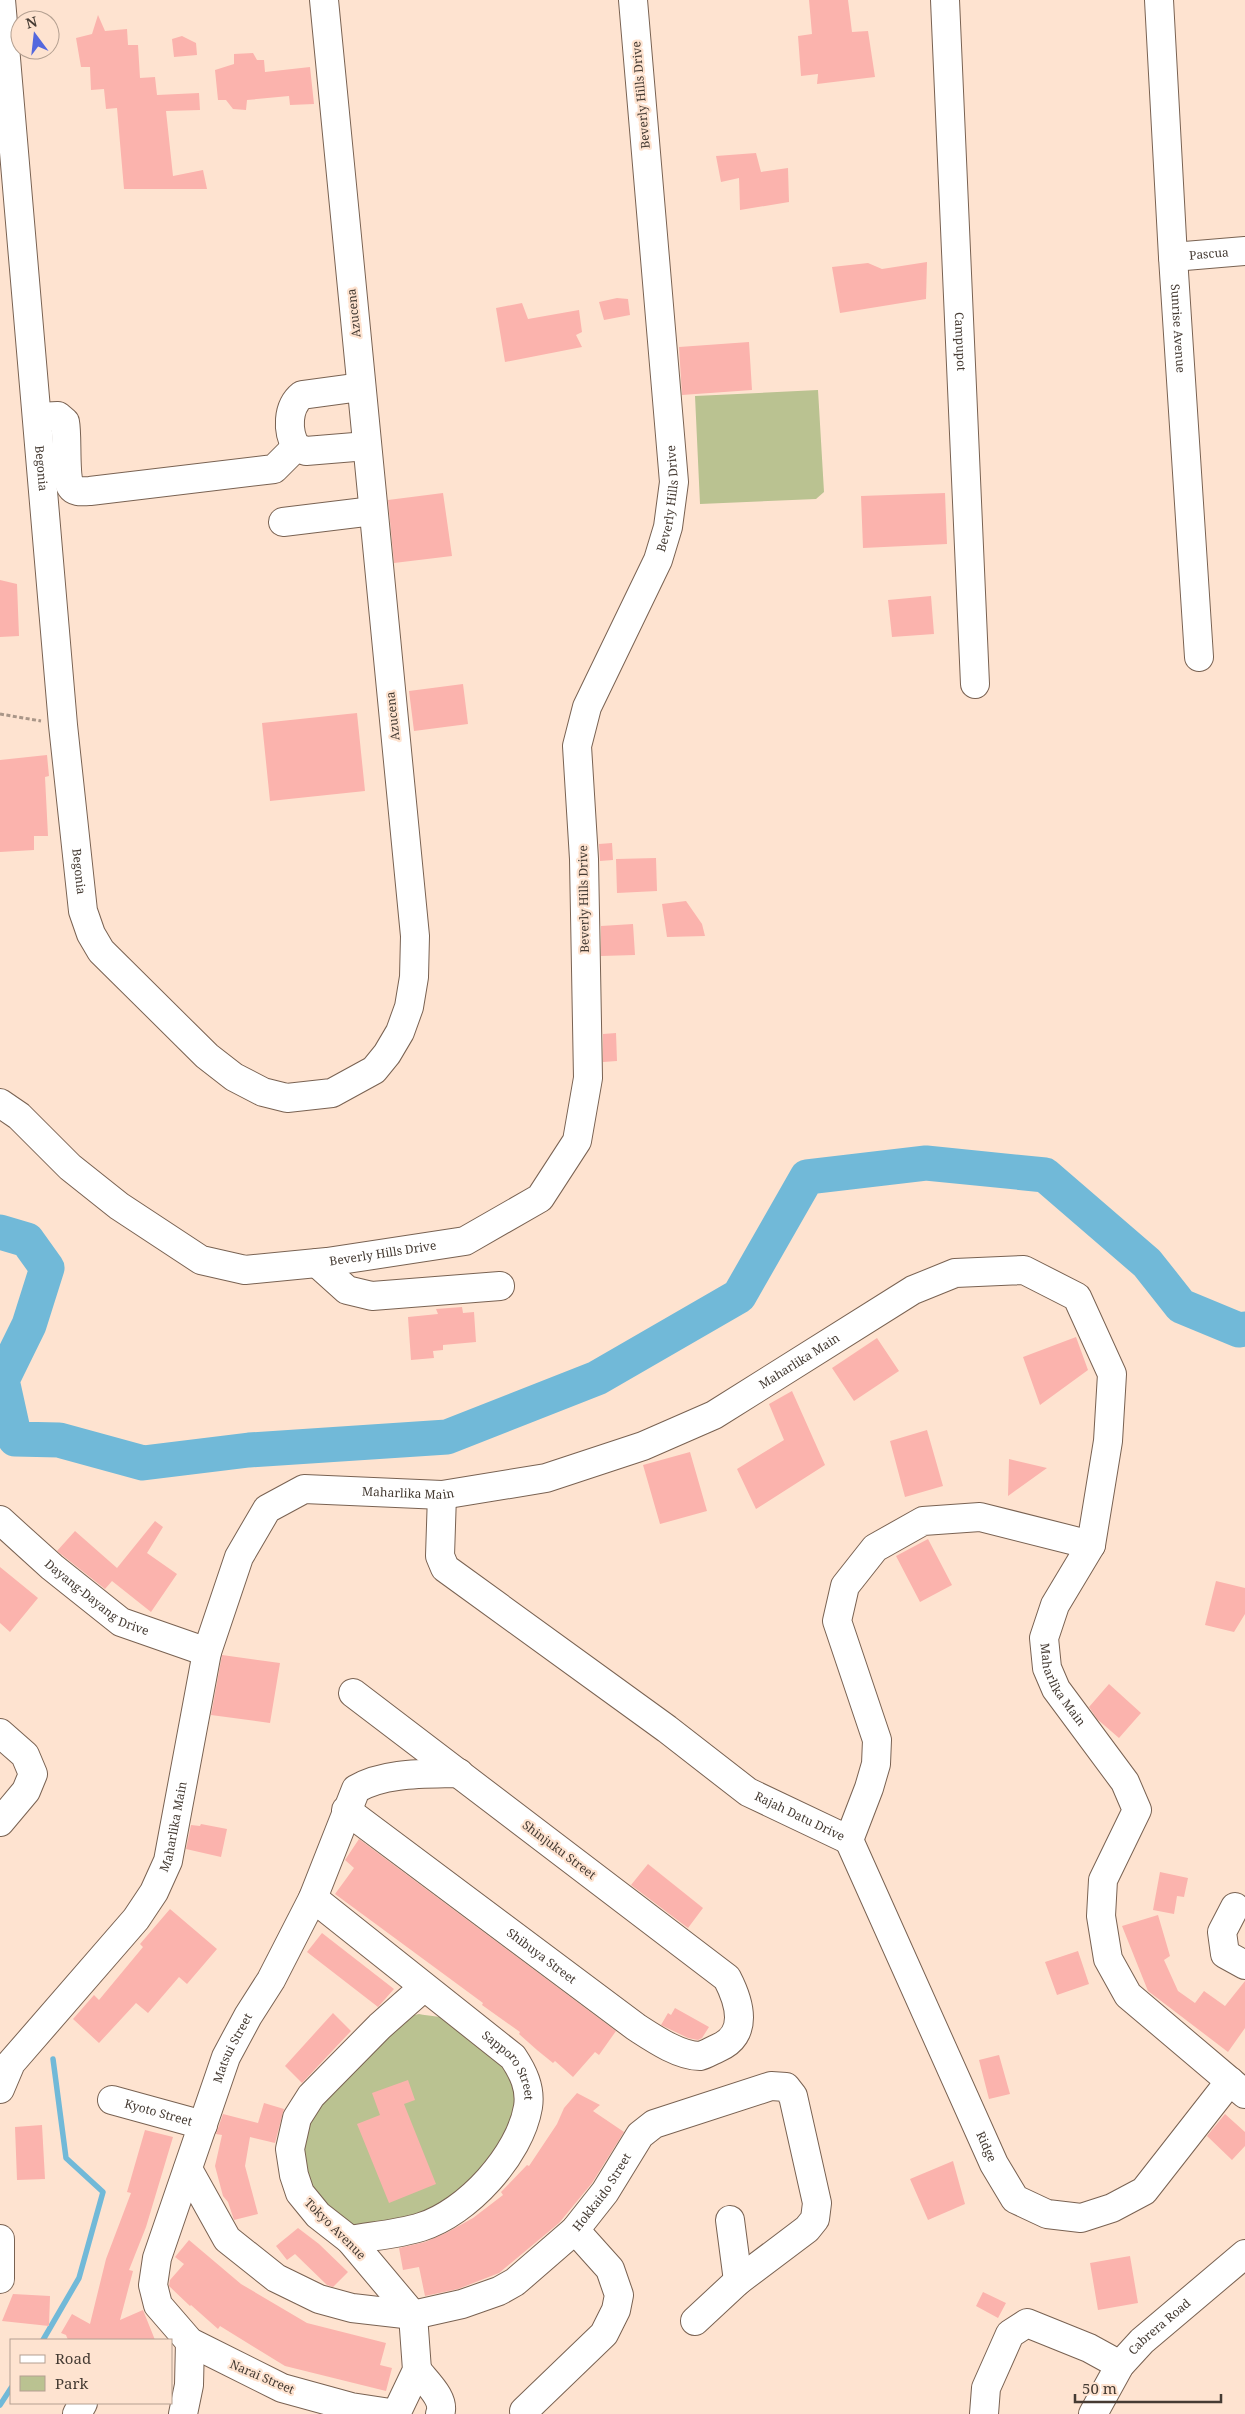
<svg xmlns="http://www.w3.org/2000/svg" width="1245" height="2414" viewBox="0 0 1245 2414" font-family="'Noto Serif',serif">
	<rect width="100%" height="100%" fill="#fee3d0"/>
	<path fill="#bac291" d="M 818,390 L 824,492 L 816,499 L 700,504 L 695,396 Z
		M 419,2014 C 429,2016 440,2016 449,2019 C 460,2023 472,2038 481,2046 C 492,2055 507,2065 513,2078 C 532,2121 468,2191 433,2209 C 406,2224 371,2228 341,2226 L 310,2188 L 299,2150 L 313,2104 L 402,2018 Z"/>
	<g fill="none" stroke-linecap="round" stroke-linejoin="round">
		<path stroke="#71b9d8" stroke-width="5.5" d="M 43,2340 L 79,2278 L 103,2192 L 66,2158 L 53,2059
			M 0,2405 L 11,2388"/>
		<path stroke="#71b9d8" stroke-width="35" d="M 0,1232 L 27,1240 L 47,1268 L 29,1325 L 2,1380 L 15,1439 L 59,1440 L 143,1463 L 249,1450 L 447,1437 L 597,1378 L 739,1296 L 807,1177 L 926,1163 L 1045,1175 L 1147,1263 L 1181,1306 L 1239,1330 L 1245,1329"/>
	</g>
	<path fill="#fbb3ad" d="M 809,0 L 848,0 L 852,32 L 868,31 L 875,77 L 817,84 L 818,74 L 801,76 L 798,36 L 812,34 Z
		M 98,15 L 105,31 L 127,29 L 128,45 L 138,45 L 140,78 L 155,77 L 157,95 L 199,93 L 200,110 L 166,111 L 173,176 L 203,170 L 207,189 L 124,189 L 117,108 L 106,109 L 104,89 L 91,90 L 90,67 L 81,67 L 76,38 L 92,34 Z
		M 182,36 L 196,43 L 197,55 L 174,57 L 172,39 Z
		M 253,53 L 257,60 L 264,60 L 265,72 L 310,67 L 314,104 L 290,105 L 289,96 L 247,100 L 246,110 L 233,109 L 226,100 L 218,100 L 215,70 L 234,64 L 234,54 Z
		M 756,153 L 761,172 L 788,168 L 789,202 L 740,210 L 739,178 L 721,182 L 716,156 Z
		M 927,262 L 926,299 L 840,313 L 832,267 L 868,263 L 882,269 Z
		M 617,298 L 628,299 L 630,315 L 604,320 L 599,302 Z
		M 522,303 L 528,319 L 579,310 L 582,332 L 576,335 L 582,347 L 505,362 L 496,308 Z
		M 749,342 L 752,390 L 682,395 L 679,347 Z
		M 443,493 L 452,556 L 394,563 L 388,500 Z
		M 945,493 L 947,544 L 863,548 L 861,496 Z
		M 0,580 L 17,584 L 19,636 L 0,637 Z
		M 931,596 L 934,634 L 892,637 L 888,600 Z
		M 463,684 L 468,724 L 414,731 L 409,691 Z
		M 357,713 L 365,791 L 270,801 L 262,723 Z
		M 47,755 L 49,776 L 45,777 L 48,836 L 34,836 L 34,850 L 0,852 L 0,760 Z
		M 612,843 L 613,860 L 600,861 L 599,844 Z
		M 656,858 L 657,891 L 617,893 L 616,859 Z
		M 686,901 L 702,924 L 705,936 L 667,937 L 662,904 Z
		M 633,924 L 635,955 L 601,956 L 601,926 Z
		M 616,1033 L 617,1061 L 603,1062 L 603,1034 Z
		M 462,1307 L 463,1313 L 474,1312 L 476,1342 L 443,1345 L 443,1350 L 433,1351 L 434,1358 L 411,1360 L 408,1317 L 438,1314 L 436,1309 Z
		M 1076,1337 L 1088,1370 L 1040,1405 L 1023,1357 Z
		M 877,1338 L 899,1371 L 854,1401 L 832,1368 Z
		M 792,1391 L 825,1465 L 756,1509 L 737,1469 L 784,1440 L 769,1404 Z
		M 927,1430 L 943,1486 L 905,1497 L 890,1441 Z
		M 690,1452 L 707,1511 L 660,1524 L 643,1465 Z
		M 1009,1459 L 1047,1468 L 1008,1496 Z
		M 155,1521 L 163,1527 L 147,1553 L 177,1574 L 151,1612 L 112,1581 L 105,1589 L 57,1551 L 75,1531 L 117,1568 Z
		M 928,1539 L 952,1585 L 920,1602 L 896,1556 Z
		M 0,1567 L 38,1598 L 10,1632 L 0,1623 Z
		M 1216,1581 L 1245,1588 L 1245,1614 L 1234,1632 L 1205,1625 Z
		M 222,1655 L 280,1663 L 270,1723 L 211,1715 Z
		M 1109,1684 L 1141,1713 L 1119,1738 L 1097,1719 L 1089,1707 Z
		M 201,1824 L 227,1829 L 221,1857 L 186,1849 L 191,1825 L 200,1826 Z
		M 359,1839 L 616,2031 L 599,2055 L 595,2052 L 573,2077 L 555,2061 L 553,2063 L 537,2050 L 519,2034 L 520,2032 L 482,2005 L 483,2003 L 335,1894 L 354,1868 L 345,1860 Z
		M 648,1864 L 703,1908 L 688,1928 L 631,1885 Z
		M 1160,1872 L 1188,1878 L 1184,1897 L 1177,1896 L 1174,1914 L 1153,1910 Z
		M 170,1909 L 217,1949 L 187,1984 L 179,1977 L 148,2013 L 136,2003 L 99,2043 L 73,2019 L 94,1995 L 99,2000 L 143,1947 L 140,1944 Z
		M 1158,1915 L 1170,1956 L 1164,1960 L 1178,1991 L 1195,2003 L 1204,1991 L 1225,2006 L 1245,1981 L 1245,2028 L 1228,2052 L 1148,1991 L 1122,1926 Z
		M 322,1933 L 394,1989 L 378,2007 L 307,1952 Z
		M 1078,1951 L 1089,1984 L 1057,1995 L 1045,1962 Z
		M 675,2008 L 709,2027 L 702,2038 L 698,2040 L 688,2038 L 661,2025 L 668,2013 L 671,2015 Z
		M 333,2013 L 351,2031 L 302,2083 L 285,2066 Z
		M 999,2055 L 1010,2094 L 989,2099 L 979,2060 Z
		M 408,2080 L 415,2100 L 404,2104 L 436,2184 L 389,2203 L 357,2124 L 380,2115 L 372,2093 Z
		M 577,2093 L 600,2105 L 593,2111 L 624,2132 L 592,2183 L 559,2223 L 499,2273 L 458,2289 L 425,2296 L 419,2267 L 403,2270 L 399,2248 L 425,2242 L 446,2233 L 473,2218 L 503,2195 L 501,2192 L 527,2165 L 529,2166 L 557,2124 L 564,2108 Z
		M 264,2103 L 284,2109 L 275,2143 L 250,2137 L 245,2166 L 258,2214 L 234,2220 L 228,2202 L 223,2196 L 215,2166 L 222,2135 L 216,2134 L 223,2114 L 258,2123 Z
		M 1225,2114 L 1245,2132 L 1245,2146 L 1232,2160 L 1207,2136 Z
		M 42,2125 L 45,2179 L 17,2180 L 15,2127 Z
		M 145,2130 L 173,2137 L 146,2227 L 129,2270 L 133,2271 L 120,2320 L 143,2310 L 155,2340 L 68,2340 L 66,2335 L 61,2333 L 72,2314 L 90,2324 L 106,2259 L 131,2193 L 127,2192 Z
		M 953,2161 L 965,2204 L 928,2220 L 910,2179 Z
		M 298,2228 L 319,2244 L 348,2272 L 333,2287 L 327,2285 L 295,2254 L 287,2260 L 276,2246 Z
		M 189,2240 L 241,2284 L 307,2323 L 386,2343 L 380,2365 L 392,2368 L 386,2391 L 285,2366 L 220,2326 L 218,2329 L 191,2305 L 190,2306 L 169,2286 L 170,2280 L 184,2264 L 175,2257 Z
		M 1130,2256 L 1138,2303 L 1098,2310 L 1090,2263 Z
		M 983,2292 L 1006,2303 L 998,2318 L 976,2306 Z
		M 13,2294 L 50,2296 L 49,2326 L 2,2321 Z"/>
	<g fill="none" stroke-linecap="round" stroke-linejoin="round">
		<defs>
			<g id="minor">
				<path id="s1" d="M 1,0 L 63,725 L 83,911 L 91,934 L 101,951 L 207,1056 L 234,1077 L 263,1092 L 287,1098 L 332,1093 L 374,1070 L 387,1054 L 400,1032 L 409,1007 L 414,977 L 415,936 L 324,0"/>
				<path id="s2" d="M 945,0 L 975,684"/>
				<path id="s3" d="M 1159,0 L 1173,257 L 1199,657"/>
				<path id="s4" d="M 1173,257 L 1245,251"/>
				<path d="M 361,387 L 302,395 C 287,407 287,431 296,447 L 306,451 L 367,446"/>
				<path d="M 37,417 L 58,416 L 65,422 C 68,437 64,477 71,487 C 75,493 83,491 90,491 L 274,469 L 296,447"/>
				<path d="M 283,522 L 373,511"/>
				<path id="s5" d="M 0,1103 L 19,1116 L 70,1167 L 119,1206 L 201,1260 L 245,1270 L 327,1262 L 465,1241 L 540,1198 L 577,1141 L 588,1078 L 584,859 L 577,746 L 587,707 L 658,560 L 668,527 L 674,482 L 633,0"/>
				<path d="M 317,1263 L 347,1290 L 372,1296 L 500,1286"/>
				<path id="s6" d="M 442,1495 L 440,1556 L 445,1568 L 667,1729 L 748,1792 L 849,1840 L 869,1788 L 876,1764 L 877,1740 L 837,1621 L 845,1586 L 875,1548 L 923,1521 L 980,1517 L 1091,1545"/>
				<path id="s7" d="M 0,1520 L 52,1567 L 121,1622 L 207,1652"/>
				<path d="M 0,1733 L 25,1755 L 33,1774 L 26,1791 L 0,1822"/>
				<path id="s8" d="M 346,1810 L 636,2027 C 653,2038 679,2056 700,2056 C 705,2055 713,2050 718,2048 C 749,2035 740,2003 727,1978 L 353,1693"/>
				<path id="s9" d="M 849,1840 L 994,2164 L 1015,2199 L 1047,2214 L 1081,2218 L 1112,2208 L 1144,2191 L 1230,2081"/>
				<path id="s10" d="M 313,1898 L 513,2057 C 523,2072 531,2088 528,2107 C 520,2155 467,2213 421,2227 C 399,2234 373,2236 350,2240"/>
				<path d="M 1235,1907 L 1222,1932 L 1225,1954 L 1245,1965"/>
				<path id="s11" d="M 0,2089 L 11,2063 L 136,1919 L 154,1892 L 168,1861 L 207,1652 L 239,1557 L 267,1509 L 304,1489 L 442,1495 L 546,1478 L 643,1446 L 714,1415 L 913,1290 L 955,1273 L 1024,1270 L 1077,1297 L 1112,1374 L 1108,1441 L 1091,1545 L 1055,1605 L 1044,1638 L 1047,1668 L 1056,1689 L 1125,1782 L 1137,1810 L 1103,1880 L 1101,1916 L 1108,1959 L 1128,1995 L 1245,2094"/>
				<path id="s12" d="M 112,2100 L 203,2125"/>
				<path id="s13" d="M 188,2169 L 227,2239 L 276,2278 L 319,2299 L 352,2308 L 413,2315 L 462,2304 L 499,2291 L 515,2282 L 575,2230 L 605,2192 L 640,2135 L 654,2124 L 771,2086 L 786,2087 L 793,2096 L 817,2203 L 815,2219 L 807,2229 L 738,2281 L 695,2321"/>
				<path d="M 730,2220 L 738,2281"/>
				<path d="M 0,2239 L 0,2279"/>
				<path d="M 417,2370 C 426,2382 446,2399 440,2414"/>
				<path d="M 524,2411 L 604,2334 L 616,2310 L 619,2295 L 610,2269 L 575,2230"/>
				<path d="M 77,2414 L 83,2403"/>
				<path d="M 183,2414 L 189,2385 L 190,2342"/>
				<path d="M 396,2414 L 417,2370 L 413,2315 L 350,2240 L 318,2215 L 300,2193 L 294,2175 L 290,2149 L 297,2118 L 311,2096 L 380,2026 L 424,1987"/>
				<path id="s14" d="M 397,2414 L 351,2407 L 282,2388 L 190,2342 L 158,2305 L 153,2285 L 157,2258 L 226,2057 L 248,2016 L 271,1980 L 313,1898 L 356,1789 C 385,1772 426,1774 459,1773"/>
				<path d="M 984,2414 L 986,2388 L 1010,2334 L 1027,2323 L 1089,2348 L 1120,2365"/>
			</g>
			<g id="major">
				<path id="s15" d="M 1093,2414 L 1120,2365 L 1142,2341 L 1245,2254"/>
			</g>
		</defs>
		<use href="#minor" stroke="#796252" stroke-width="30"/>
		<use href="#major" stroke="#796252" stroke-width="30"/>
		<path stroke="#a99688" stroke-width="3" stroke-dasharray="4 2.5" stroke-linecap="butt" d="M 0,714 L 41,721"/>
		<use href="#minor" stroke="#fff" stroke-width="28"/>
		<use href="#major" stroke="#fff" stroke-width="28"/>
	</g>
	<g text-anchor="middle" stroke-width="4.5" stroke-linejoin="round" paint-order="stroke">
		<g font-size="12" fill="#453b33" stroke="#fee3d0">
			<text transform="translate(641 95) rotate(-95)" y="4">Beverly Hills Drive</text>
			<text dy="4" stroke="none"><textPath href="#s4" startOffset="36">Pascua</textPath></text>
			<text transform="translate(354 313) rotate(-96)" y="4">Azucena</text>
			<text dy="4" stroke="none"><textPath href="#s3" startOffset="329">Sunrise Avenue</textPath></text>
			<text dy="4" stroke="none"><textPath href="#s2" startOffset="342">Campupot</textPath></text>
			<text dy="4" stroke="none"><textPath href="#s1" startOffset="470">Begonia</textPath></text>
			<text dy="4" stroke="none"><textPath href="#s5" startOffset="1340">Beverly Hills Drive</textPath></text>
			<text transform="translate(393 716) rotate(-96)" y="4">Azucena</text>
			<text dy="4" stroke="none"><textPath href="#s1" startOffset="875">Begonia</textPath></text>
			<text transform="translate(584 899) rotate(-91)" y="4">Beverly Hills Drive</text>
			<text dy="4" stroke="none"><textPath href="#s5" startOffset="440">Beverly Hills Drive</textPath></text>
			<text dy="4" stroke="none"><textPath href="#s11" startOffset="1220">Maharlika Main</textPath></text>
			<text dy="4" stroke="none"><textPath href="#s11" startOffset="800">Maharlika Main</textPath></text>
			<text dy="4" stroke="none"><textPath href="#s7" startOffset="125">Dayang-Dayang Drive</textPath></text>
			<text dy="4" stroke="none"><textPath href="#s11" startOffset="1941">Maharlika Main</textPath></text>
			<text dy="4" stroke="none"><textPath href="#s6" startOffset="508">Rajah Datu Drive</textPath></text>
			<text dy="4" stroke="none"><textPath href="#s11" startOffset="320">Maharlika Main</textPath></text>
			<text transform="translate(559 1850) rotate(37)" y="4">Shinjuku Street</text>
			<text dy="4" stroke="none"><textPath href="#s8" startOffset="244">Shibuya Street</textPath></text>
			<text dy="4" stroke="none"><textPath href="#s14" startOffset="541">Matsui Street</textPath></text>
			<text dy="4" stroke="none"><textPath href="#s10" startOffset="260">Sapporo Street</textPath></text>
			<text dy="4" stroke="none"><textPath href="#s12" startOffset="48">Kyoto Street</textPath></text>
			<text dy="4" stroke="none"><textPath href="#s9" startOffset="336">Ridge</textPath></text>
			<text dy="4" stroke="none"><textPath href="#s13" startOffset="520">Hokkaido Street</textPath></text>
			<text transform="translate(335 2229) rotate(45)" y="4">Tokyo Avenue</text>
			<text dy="4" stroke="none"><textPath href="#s15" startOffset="111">Cabrera Road</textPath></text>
			<text transform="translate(262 2377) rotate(23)" y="4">Narai Street</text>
		</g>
	</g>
	<rect x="10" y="2339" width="162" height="65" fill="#fee3d0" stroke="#b4a091"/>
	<rect x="20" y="2355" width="25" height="8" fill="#ffffff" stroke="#b4a091"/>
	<text x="55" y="2364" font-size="15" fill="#453b33">Road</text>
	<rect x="20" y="2376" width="25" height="15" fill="#bac291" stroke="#b4a091"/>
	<text x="55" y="2389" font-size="15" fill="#453b33">Park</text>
	<g transform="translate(35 35) rotate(345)"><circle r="24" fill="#fee3d0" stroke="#b4a091"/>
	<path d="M0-4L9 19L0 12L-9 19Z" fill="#5468de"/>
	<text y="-8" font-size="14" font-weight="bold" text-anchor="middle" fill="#453b33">N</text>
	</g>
	<path d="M1075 2394v8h146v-8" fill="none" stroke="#453b33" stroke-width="2.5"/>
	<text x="1082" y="2394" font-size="15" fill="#453b33" stroke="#fee3d0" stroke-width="4" paint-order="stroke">50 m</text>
</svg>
